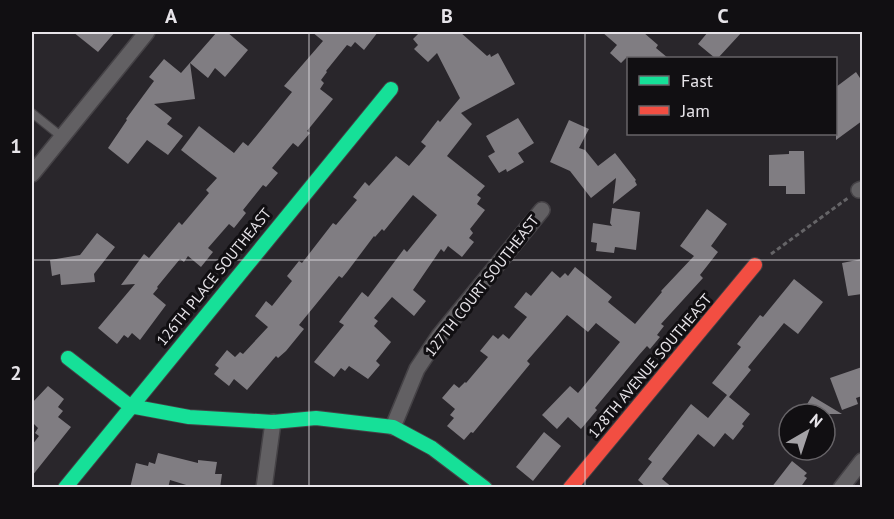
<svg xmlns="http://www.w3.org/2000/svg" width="894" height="519" viewBox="0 0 894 519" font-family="'PT Sans',sans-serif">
	<rect width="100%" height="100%" fill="#29262b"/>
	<path fill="#807d82" d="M 73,32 L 115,32 L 98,52 Z
		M 217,32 L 227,32 L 248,50 L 225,77 L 215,68 L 208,78 L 190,63 L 195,99 L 154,104 L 172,118 L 167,124 L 183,136 L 168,155 L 147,140 L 128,164 L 108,148 L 127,120 L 126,119 L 154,81 L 149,77 L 164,59 L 181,73 Z
		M 312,32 L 378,32 L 364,50 L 355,42 L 351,47 L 347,45 L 326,71 L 327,72 L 321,80 L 324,83 L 320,89 L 333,99 L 307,131 L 310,133 L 298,147 L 293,143 L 272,168 L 278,173 L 266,187 L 263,185 L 243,210 L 246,213 L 234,228 L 229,224 L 208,248 L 213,252 L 201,267 L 188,256 L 184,262 L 180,259 L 157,287 L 158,288 L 153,294 L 166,305 L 140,340 L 132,333 L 128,338 L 124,335 L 117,344 L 98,328 L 135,284 L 121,285 L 144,254 L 149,258 L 179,222 L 182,225 L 209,193 L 206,190 L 217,178 L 181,150 L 199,126 L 234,153 L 243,142 L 248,146 L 292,92 L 284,86 L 323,41 Z
		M 420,32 L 460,32 L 487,56 L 490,54 L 491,57 L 498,53 L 515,84 L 461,113 L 472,124 L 447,156 L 485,186 L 477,195 L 481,198 L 477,204 L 485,210 L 470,229 L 473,233 L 469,238 L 474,242 L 462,257 L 448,246 L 444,252 L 441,249 L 413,290 L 426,301 L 414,316 L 392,297 L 374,318 L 378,321 L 374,326 L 391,342 L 376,361 L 380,365 L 368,379 L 349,366 L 345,371 L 341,368 L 334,377 L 314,362 L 344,325 L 339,322 L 362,292 L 368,297 L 404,249 L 407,252 L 437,215 L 413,195 L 384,231 L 382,229 L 375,237 L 374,236 L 347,272 L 342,278 L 339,276 L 299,325 L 304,329 L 286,351 L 278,358 L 276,356 L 247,390 L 234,379 L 229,386 L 214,374 L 219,368 L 215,365 L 227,350 L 235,357 L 240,352 L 243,354 L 268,327 L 255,316 L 266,301 L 272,306 L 292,281 L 287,276 L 299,261 L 302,263 L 333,223 L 336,225 L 357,200 L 353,197 L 365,182 L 369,186 L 396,156 L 409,166 L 426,146 L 421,142 L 438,120 L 440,122 L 460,98 L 437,53 L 428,62 L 414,49 L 418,45 L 413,39 Z
		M 602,32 L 643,32 L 658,45 L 656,48 L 668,58 L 627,57 L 621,63 L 610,53 L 617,45 Z
		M 708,32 L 742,32 L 718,58 L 715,58 L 698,44 Z
		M 856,72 L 862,81 L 862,121 L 836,140 L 836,87 Z
		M 518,118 L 534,143 L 518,153 L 524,162 L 507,172 L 506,169 L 499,173 L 488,156 L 495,152 L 486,136 Z
		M 569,120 L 589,129 L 579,148 L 585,150 L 598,166 L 615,153 L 636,180 L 635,181 L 637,185 L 613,204 L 616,178 L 591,198 L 570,171 L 550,162 Z
		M 789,151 L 804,151 L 805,194 L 786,194 L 786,186 L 769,186 L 769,155 L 789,154 Z
		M 612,208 L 640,212 L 636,250 L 615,247 L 614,253 L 596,251 L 597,243 L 591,242 L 593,223 L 612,226 L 610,223 Z
		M 707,209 L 727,224 L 711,246 L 718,252 L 700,275 L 703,278 L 661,324 L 664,326 L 657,335 L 660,337 L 650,349 L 647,346 L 639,355 L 595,408 L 597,410 L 581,429 L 568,417 L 557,429 L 542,415 L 570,386 L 578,393 L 620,342 L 596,323 L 588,332 L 567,315 L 527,361 L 530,364 L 473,433 L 471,432 L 464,440 L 447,426 L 454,418 L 450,415 L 455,409 L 442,398 L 454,384 L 459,388 L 465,382 L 466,383 L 488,357 L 480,351 L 493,335 L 498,339 L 503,334 L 509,339 L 527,317 L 514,307 L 526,292 L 531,296 L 552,271 L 560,278 L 565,273 L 568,276 L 575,267 L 612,297 L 608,302 L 635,324 L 662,292 L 661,291 L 694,256 L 680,246 Z
		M 97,233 L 115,247 L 94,274 L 95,282 L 61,285 L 60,274 L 52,276 L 50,260 L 80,255 Z
		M 862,259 L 862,294 L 848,296 L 842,263 Z
		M 794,279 L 823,302 L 798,334 L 784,323 L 748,367 L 751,370 L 729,397 L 750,414 L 742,424 L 744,426 L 733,440 L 725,433 L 714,447 L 698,434 L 662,479 L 673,488 L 647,488 L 638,480 L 652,462 L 648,459 L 691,404 L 708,418 L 727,395 L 712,383 L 741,347 L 737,344 L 760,315 L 763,317 Z
		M 862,367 L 862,396 L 856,398 L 858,404 L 842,410 L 830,378 Z
		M 48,386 L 64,399 L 58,407 L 63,411 L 58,417 L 71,427 L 32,476 L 32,445 L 39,436 L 35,433 L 38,428 L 32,422 L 32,403 Z
		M 812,396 L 842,414 L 801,414 Z
		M 544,432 L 561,446 L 533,481 L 516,467 Z
		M 158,453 L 198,463 L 198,460 L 217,462 L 215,474 L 222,474 L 220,488 L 196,488 L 170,480 L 168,488 L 130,488 L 136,463 L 148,466 L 149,462 L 155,464 Z
		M 792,461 L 807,473 L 804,476 L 807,478 L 800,488 L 771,488 Z"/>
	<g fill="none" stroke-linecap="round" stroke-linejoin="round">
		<defs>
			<path id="lane" d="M 32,113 L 62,137"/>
			<path id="street" d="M 32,174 L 147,32
				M 859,190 L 862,189
				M 393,427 L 417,369 L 439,336 L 542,210
				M 264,488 L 273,422
				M 841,488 L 862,461"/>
			<path id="fast" d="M 68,358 L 130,406 L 189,417 L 273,422 L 316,418 L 393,427 L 432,448 L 485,488
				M 65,488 L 391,89"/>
			<path id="jam" d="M 570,488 L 755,265"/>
		</defs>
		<use href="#lane" stroke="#454246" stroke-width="10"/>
		<use href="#street" stroke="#454246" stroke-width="18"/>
		<use href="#fast" stroke="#454246" stroke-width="16"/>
		<use href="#jam" stroke="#454246" stroke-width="16"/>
		<path stroke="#656467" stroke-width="3" stroke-dasharray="4.5 3" stroke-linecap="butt" d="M 771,254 L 848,198"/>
		<use href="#lane" stroke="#626063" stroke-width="8"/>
		<use href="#street" stroke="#626063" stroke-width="15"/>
		<use href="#fast" stroke="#16e098" stroke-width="14"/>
		<use href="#jam" stroke="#f24e42" stroke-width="14"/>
	</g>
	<path fill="none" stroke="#e7e4e9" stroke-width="1.5" stroke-opacity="0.55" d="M 309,32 L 309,488M 585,32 L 585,488M 32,260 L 862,260"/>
	<g text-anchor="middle" stroke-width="6" stroke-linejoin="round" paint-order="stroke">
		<g font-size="15" fill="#e7e4e9" stroke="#110f12">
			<text transform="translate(214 277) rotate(-51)" y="5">126TH PLACE SOUTHEAST</text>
			<text transform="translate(482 286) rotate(-52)" y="5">127TH COURT SOUTHEAST</text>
			<text transform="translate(650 366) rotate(-50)" y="5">128TH AVENUE SOUTHEAST</text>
		</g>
	</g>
	<rect width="894" height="519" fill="none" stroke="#110f12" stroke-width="66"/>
	<rect x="627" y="57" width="210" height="78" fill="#110f12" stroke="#676468" stroke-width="1.5"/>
	<rect x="639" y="76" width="30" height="9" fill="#16e098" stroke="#676468" stroke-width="1.5"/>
	<text x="681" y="87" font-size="18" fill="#e7e4e9">Fast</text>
	<rect x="639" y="106" width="30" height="9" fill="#f24e42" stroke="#676468" stroke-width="1.5"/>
	<text x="681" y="117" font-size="18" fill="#e7e4e9">Jam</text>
	<g transform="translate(807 432) rotate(39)"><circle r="28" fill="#110f12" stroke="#676468" stroke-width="1.5"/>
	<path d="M0-4.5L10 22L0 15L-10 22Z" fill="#a4a2a6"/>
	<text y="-9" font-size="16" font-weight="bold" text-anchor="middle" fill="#e7e4e9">N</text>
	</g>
	<rect x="33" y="33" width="828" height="453" fill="none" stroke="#e7e4e9" stroke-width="2"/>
	<g font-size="20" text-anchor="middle" font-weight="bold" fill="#e7e4e9">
		<text x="171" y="23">A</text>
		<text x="447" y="23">B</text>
		<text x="723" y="23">C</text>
		<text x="16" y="153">1</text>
		<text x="16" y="380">2</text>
	</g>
</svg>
